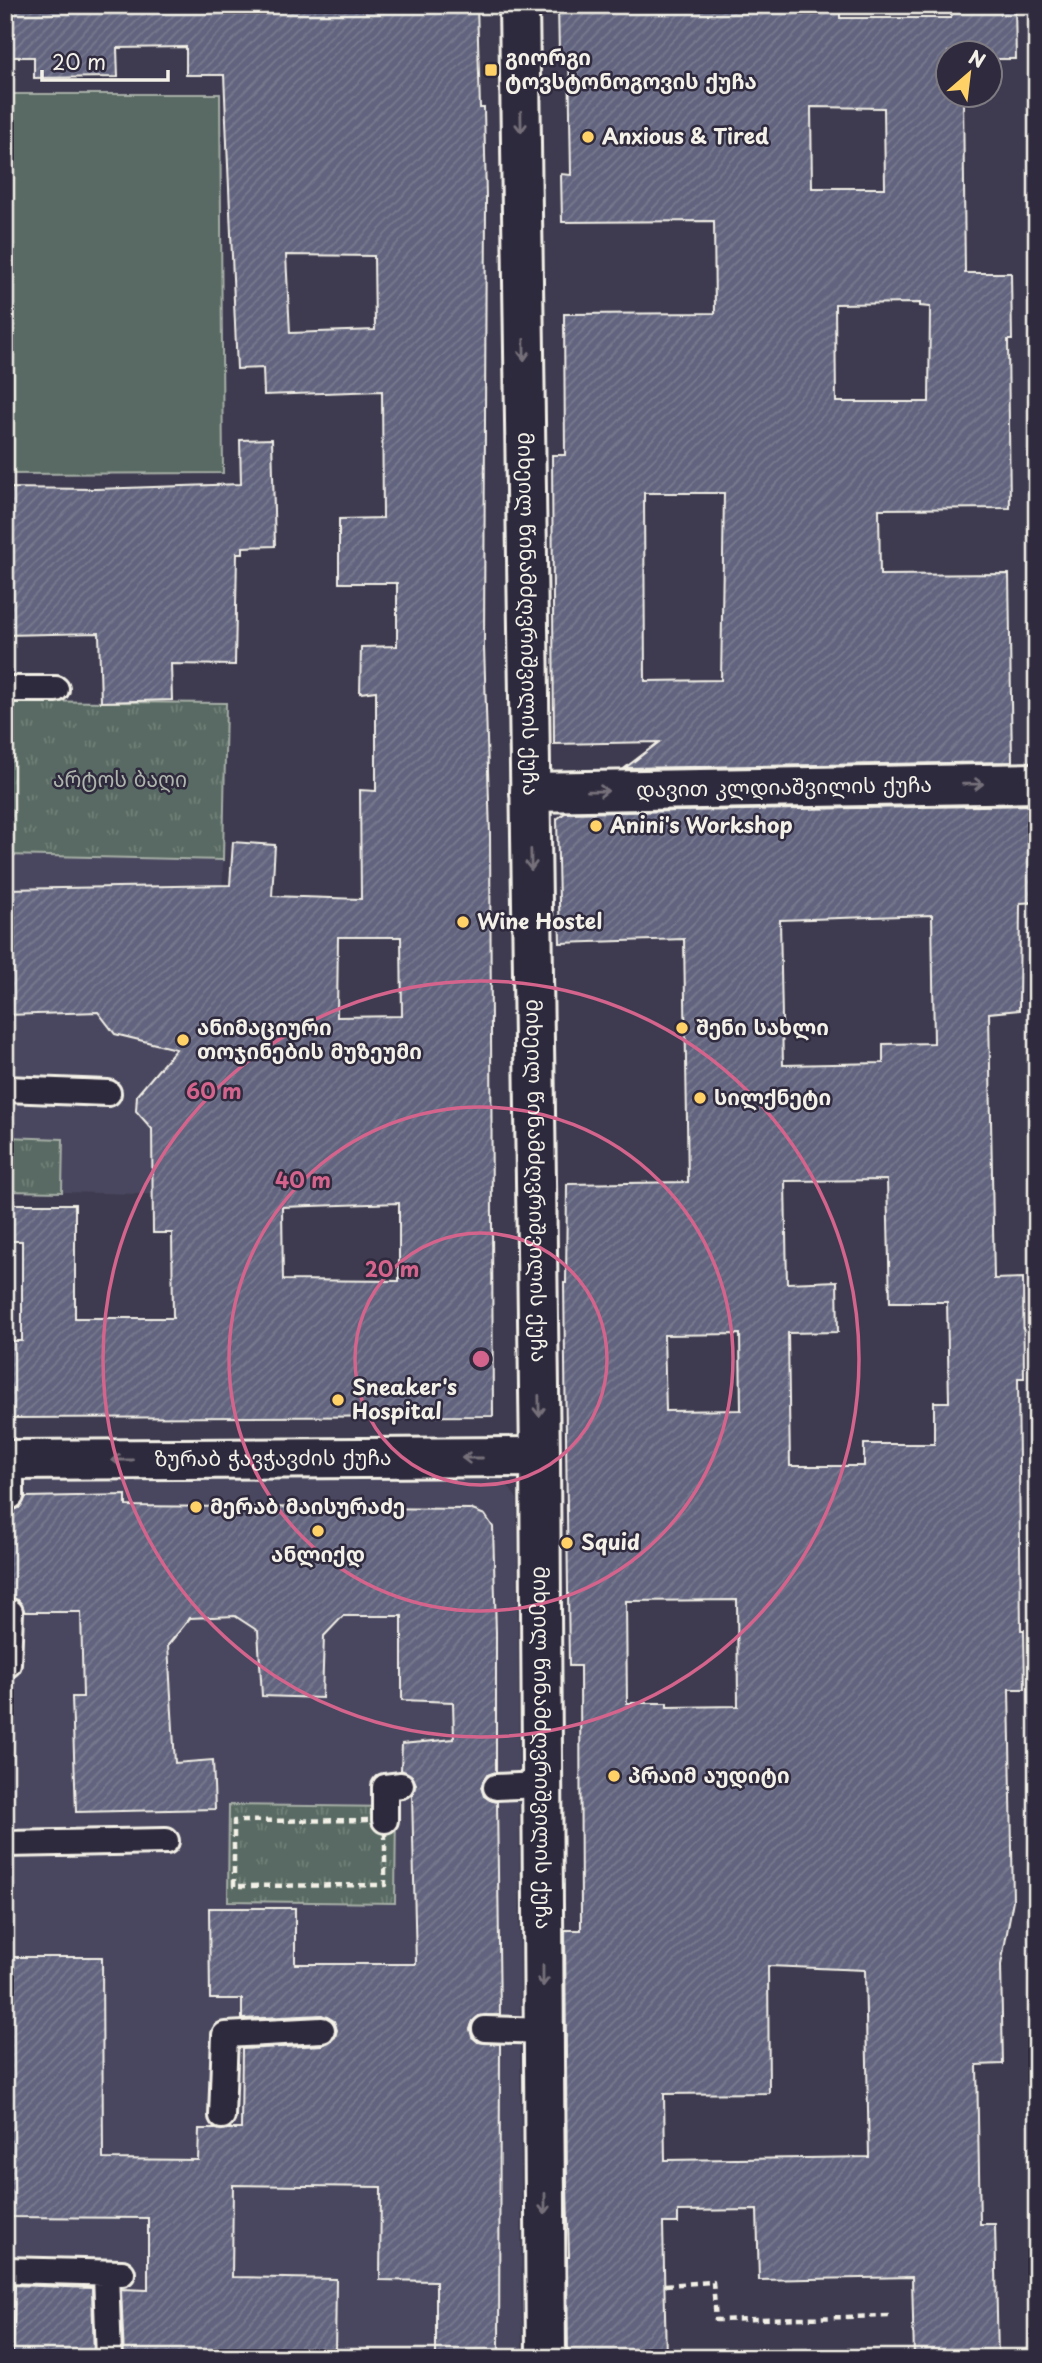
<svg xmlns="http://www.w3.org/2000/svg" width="1042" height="2363" viewBox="0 0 1042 2363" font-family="'Playpen Sans','Noto Sans Georgian',sans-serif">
	<defs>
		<pattern id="grass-tufts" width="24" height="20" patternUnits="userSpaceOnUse" patternTransform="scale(1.75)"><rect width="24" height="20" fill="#596b63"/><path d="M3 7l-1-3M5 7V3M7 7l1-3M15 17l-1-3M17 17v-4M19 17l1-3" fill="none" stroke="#718179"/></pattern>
		<pattern id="building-hatch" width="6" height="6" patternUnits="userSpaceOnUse" patternTransform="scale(1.75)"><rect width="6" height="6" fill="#62647e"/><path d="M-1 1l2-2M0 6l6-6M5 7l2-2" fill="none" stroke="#797b90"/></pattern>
	</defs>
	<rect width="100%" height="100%" fill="#3e3b50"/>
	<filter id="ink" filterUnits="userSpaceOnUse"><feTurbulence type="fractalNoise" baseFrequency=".0143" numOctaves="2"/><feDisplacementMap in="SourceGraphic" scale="14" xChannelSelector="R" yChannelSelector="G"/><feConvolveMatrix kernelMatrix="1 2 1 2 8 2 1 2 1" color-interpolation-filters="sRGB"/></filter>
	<g filter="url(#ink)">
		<path fill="#49475e" d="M 5,855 L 223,860 L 217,1196 L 62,1192 L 63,1139 L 5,1137 Z
			M 502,1477 L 517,1499 L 522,2358 L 5,2358 L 5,1479 Z"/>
		<path fill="url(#grass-tufts)" stroke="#a6aea6" stroke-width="2" d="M 5,701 L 226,703 L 223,860 L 5,855 Z
			M 5,1137 L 63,1139 L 62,1192 L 5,1191 Z
			M 229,1805 L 396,1807 L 395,1903 L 228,1901 Z"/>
		<path fill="#596b63" stroke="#a6aea6" stroke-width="2" d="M 5,94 L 220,94 L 223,473 L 5,474 Z"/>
		<path fill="url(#building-hatch)" stroke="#f4f1e8" stroke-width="2" fill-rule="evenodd" d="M 5,5 L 477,5 L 480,108 L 484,108 L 486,198 L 484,646 L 490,833 L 493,1416 L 5,1418 L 5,1341 L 22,1341 L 22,1241 L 5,1241 L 5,1204 L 75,1204 L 75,1318 L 173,1318 L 172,1233 L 153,1233 L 152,1129 L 136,1111 L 137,1095 L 176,1049 L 115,1034 L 98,1012 L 7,1015 L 5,889 L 230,885 L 233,842 L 275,845 L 272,896 L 361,899 L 360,790 L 376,791 L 376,691 L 360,693 L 361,647 L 397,646 L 397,583 L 339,583 L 339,519 L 383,518 L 382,391 L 264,395 L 263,368 L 237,369 L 224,75 L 186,75 L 186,47 L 117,48 L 118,77 L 34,78 L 34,57 L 5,57 ZM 286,255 L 374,256 L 375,330 L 290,333 ZM 338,937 L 401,937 L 402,1016 L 337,1017 ZM 399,1203 L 399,1281 L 283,1280 L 282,1207 Z
			M 558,5 L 840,5 L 840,18 L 951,18 L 951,5 L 1015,5 L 1016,59 L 990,59 L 990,52 L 948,52 L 948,94 L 963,94 L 965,273 L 1011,273 L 1012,340 L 1008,340 L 1010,508 L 879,509 L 880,575 L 1009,574 L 1012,762 L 625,768 L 659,742 L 554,744 L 552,455 L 565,455 L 564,314 L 715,313 L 714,221 L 562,222 L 561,174 L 571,175 L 569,54 L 559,54 ZM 811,107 L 884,108 L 885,188 L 812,188 ZM 920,303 L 920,306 L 930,307 L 929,402 L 836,402 L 835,304 ZM 644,493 L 724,493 L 721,680 L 645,681 Z
			M 272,439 L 275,546 L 243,547 L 243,553 L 237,553 L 235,665 L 171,664 L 172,700 L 101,702 L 99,633 L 5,635 L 5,488 L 95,489 L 241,484 L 240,440 Z
			M 1034,805 L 1037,902 L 1020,903 L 1019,1010 L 989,1013 L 994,1279 L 1023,1278 L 1024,1378 L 1018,1378 L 1021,1630 L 1024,1630 L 1025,1689 L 1009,1689 L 1013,1900 L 1001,1965 L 1003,2064 L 977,2065 L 980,2224 L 995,2224 L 998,2358 L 914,2358 L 912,2277 L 759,2280 L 757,2210 L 678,2211 L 678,2223 L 663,2223 L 666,2358 L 568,2358 L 567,2257 L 569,2257 L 567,2187 L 565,1930 L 581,1930 L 580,1666 L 569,1666 L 564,1283 L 566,1283 L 567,1184 L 688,1182 L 684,939 L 560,943 L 557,819 L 565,813 ZM 932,915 L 934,1043 L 883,1044 L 883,1063 L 783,1065 L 780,920 ZM 887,1180 L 890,1302 L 947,1302 L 949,1402 L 934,1402 L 934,1444 L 864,1444 L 864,1466 L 790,1466 L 788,1333 L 838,1332 L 837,1281 L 787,1283 L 785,1181 ZM 740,1334 L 741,1410 L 666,1411 L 664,1335 ZM 737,1600 L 738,1706 L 667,1707 L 667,1703 L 627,1703 L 626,1601 ZM 768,1966 L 865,1970 L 869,2157 L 665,2160 L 664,2094 L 769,2093 Z
			M 126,1495 L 126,1506 L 470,1509 L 485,1515 L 493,1527 L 496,1632 L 496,1772 L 487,1775 L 481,1787 L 484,1796 L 490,1800 L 497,1802 L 500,2015 L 479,2016 L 473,2021 L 470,2029 L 472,2037 L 478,2042 L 500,2044 L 499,2358 L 436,2358 L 436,2281 L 380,2280 L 381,2187 L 233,2185 L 232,2277 L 336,2279 L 335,2358 L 124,2358 L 121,2289 L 148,2290 L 148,2218 L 5,2217 L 5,1957 L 102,1957 L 103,2159 L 198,2160 L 199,2129 L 241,2129 L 242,2049 L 323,2045 L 335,2037 L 337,2030 L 334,2021 L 322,2015 L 242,2019 L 242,1999 L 210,1999 L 209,1908 L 295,1908 L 295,1964 L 416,1964 L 412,1795 L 416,1784 L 412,1776 L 401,1770 L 402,1744 L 454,1739 L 453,1702 L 402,1700 L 402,1616 L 343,1616 L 324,1636 L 322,1698 L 262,1696 L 258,1631 L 235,1616 L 190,1618 L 168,1645 L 175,1763 L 213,1760 L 215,1809 L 76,1812 L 72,1697 L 83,1697 L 81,1612 L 25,1612 L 18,1600 L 5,1598 L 5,1509 L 12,1511 L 19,1508 L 26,1497 Z
			M 15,2285 L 92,2288 L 94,2358 L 13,2358 Z"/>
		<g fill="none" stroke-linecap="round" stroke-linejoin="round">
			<defs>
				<path id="lane" d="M 5,689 L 56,689
					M 5,1089 L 108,1093
					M 11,1496 L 11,1460
					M 8,1664 L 10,1612
					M 496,1787 L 542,1785
					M 385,1820 L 385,1787 L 401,1785
					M 5,1844 L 166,1841
					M 485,2029 L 544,2031
					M 222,2116 L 225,2035 L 322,2030
					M 5,2270 L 122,2273
					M 106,2274 L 109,2358"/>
				<g id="street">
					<path id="s1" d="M 519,5 L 540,1457 L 546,2358"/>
					<path id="s2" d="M 530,792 L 1037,783"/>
					<path id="s3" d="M 5,1460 L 540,1457"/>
				</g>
			</defs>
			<use href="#lane" stroke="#f4f1e8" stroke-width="30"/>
			<use href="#street" stroke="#f4f1e8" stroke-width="44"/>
			<path stroke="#f4f1e8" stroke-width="4.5" stroke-dasharray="7 5" stroke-linecap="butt" d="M 385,1820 L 385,1885 L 234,1886 L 234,1821 Z
				M 665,2285 L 713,2282 L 716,2320 L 890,2316"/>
			<use href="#lane" stroke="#2f2a3d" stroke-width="24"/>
			<use href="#street" stroke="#2f2a3d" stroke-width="38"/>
		</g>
		<defs><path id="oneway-shaft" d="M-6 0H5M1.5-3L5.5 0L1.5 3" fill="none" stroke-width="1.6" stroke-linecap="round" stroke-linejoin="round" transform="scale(1.75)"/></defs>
		<g stroke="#747079">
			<use href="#oneway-shaft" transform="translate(521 122) rotate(89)"/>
			<use href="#oneway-shaft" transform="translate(524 350) rotate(89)"/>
			<use href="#oneway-shaft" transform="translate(973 784) rotate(-1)"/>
			<use href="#oneway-shaft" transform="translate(598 791) rotate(-1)"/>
			<use href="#oneway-shaft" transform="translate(531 860) rotate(89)"/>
			<use href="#oneway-shaft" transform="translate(539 1406) rotate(89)"/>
			<use href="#oneway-shaft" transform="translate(472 1458) rotate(180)"/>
			<use href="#oneway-shaft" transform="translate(122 1460) rotate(180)"/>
			<use href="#oneway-shaft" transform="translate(543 1976) rotate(90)"/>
			<use href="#oneway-shaft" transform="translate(545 2204) rotate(90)"/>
		</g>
	</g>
	<g fill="none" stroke="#d4648c" stroke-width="3.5">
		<circle cx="481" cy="1359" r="126"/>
		<circle cx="481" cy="1359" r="252"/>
		<circle cx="481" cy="1359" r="378"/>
	</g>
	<g fill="#ffd166" stroke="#2f2a3d" stroke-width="2.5">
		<rect x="484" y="63" width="14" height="14" rx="3.5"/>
		<circle cx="588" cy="137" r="7"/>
		<circle cx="596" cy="826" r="7"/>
		<circle cx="463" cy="922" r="7"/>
		<circle cx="682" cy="1028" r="7"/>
		<circle cx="183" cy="1040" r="7"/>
		<circle cx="700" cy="1098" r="7"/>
		<circle cx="338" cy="1400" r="7"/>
		<circle cx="196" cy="1507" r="7"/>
		<circle cx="318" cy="1531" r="7"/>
		<circle cx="567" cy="1543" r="7"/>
		<circle cx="614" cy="1776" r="7"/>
	</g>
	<g text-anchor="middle" stroke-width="5" stroke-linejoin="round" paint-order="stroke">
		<g font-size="21" font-weight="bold" fill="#f4f1e8" stroke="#2f2a3d" text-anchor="start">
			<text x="505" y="65">გიორგი<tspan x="505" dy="24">ტოვსტონოგოვის ქუჩა</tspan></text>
			<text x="602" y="144">Anxious &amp; Tired</text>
			<text x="610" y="833">Anini's Workshop</text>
			<text x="477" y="929">Wine Hostel</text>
			<text x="197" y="1035">ანიმაციური<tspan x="197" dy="24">თოჯინების მუზეუმი</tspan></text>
			<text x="696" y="1035">შენი სახლი</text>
			<text x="714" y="1105">სილქნეტი</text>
			<text x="352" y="1395">Sneaker's<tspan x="352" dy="24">Hospital</tspan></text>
			<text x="210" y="1514">მერაბ მაისურაძე</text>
			<text x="581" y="1550">Squid</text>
			<text x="318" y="1562" text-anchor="middle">ანლიქდ</text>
			<text x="628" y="1783">პრაიმ აუდიტი</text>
		</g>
		<g font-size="21" fill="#f4f1e8" stroke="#2f2a3d">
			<text dy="7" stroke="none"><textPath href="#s1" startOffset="609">მიხეილ წინამძღვრიშვილის ქუჩა</textPath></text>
			<text dy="7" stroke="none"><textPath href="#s2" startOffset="254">დავით კლდიაშვილის ქუჩა</textPath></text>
			<text dy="7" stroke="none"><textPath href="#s1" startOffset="1176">მიხეილ წინამძღვრიშვილის ქუჩა</textPath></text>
			<text dy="7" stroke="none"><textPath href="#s3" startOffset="268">ზურაბ ჭავჭავძის ქუჩა</textPath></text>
			<text dy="7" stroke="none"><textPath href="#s1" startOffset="1743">მიხეილ წინამძღვრიშვილის ქუჩა</textPath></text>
		</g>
		<g font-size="21" fill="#aeb5ac" stroke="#2f2a3d">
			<text x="120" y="787">არტოს ბაღი</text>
		</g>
	</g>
	<circle cx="481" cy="1359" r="10" fill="#d4648c" stroke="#2f2a3d" stroke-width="3.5"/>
	<g font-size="21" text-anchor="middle" font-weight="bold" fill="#d4648c" stroke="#2f2a3d" stroke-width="5" stroke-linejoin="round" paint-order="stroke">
		<text x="214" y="1099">60 m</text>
		<text x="303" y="1188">40 m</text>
		<text x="392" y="1277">20 m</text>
	</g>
	<rect width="1042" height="2363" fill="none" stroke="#2f2a3d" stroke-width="28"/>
	<rect x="14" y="14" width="1014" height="2335" fill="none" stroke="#f4f1e8" stroke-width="2.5" filter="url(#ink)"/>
	<g transform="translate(969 74) rotate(28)"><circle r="33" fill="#2f2a3d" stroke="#7e7a81" stroke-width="2"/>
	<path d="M0-5L12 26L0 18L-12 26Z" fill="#ffd166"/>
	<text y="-10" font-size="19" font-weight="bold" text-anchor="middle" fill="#f4f1e8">N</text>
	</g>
	<path d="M42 70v10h126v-10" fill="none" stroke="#f4f1e8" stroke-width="3.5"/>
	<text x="52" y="70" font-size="21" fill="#f4f1e8" stroke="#2f2a3d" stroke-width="5" paint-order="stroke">20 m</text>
</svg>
